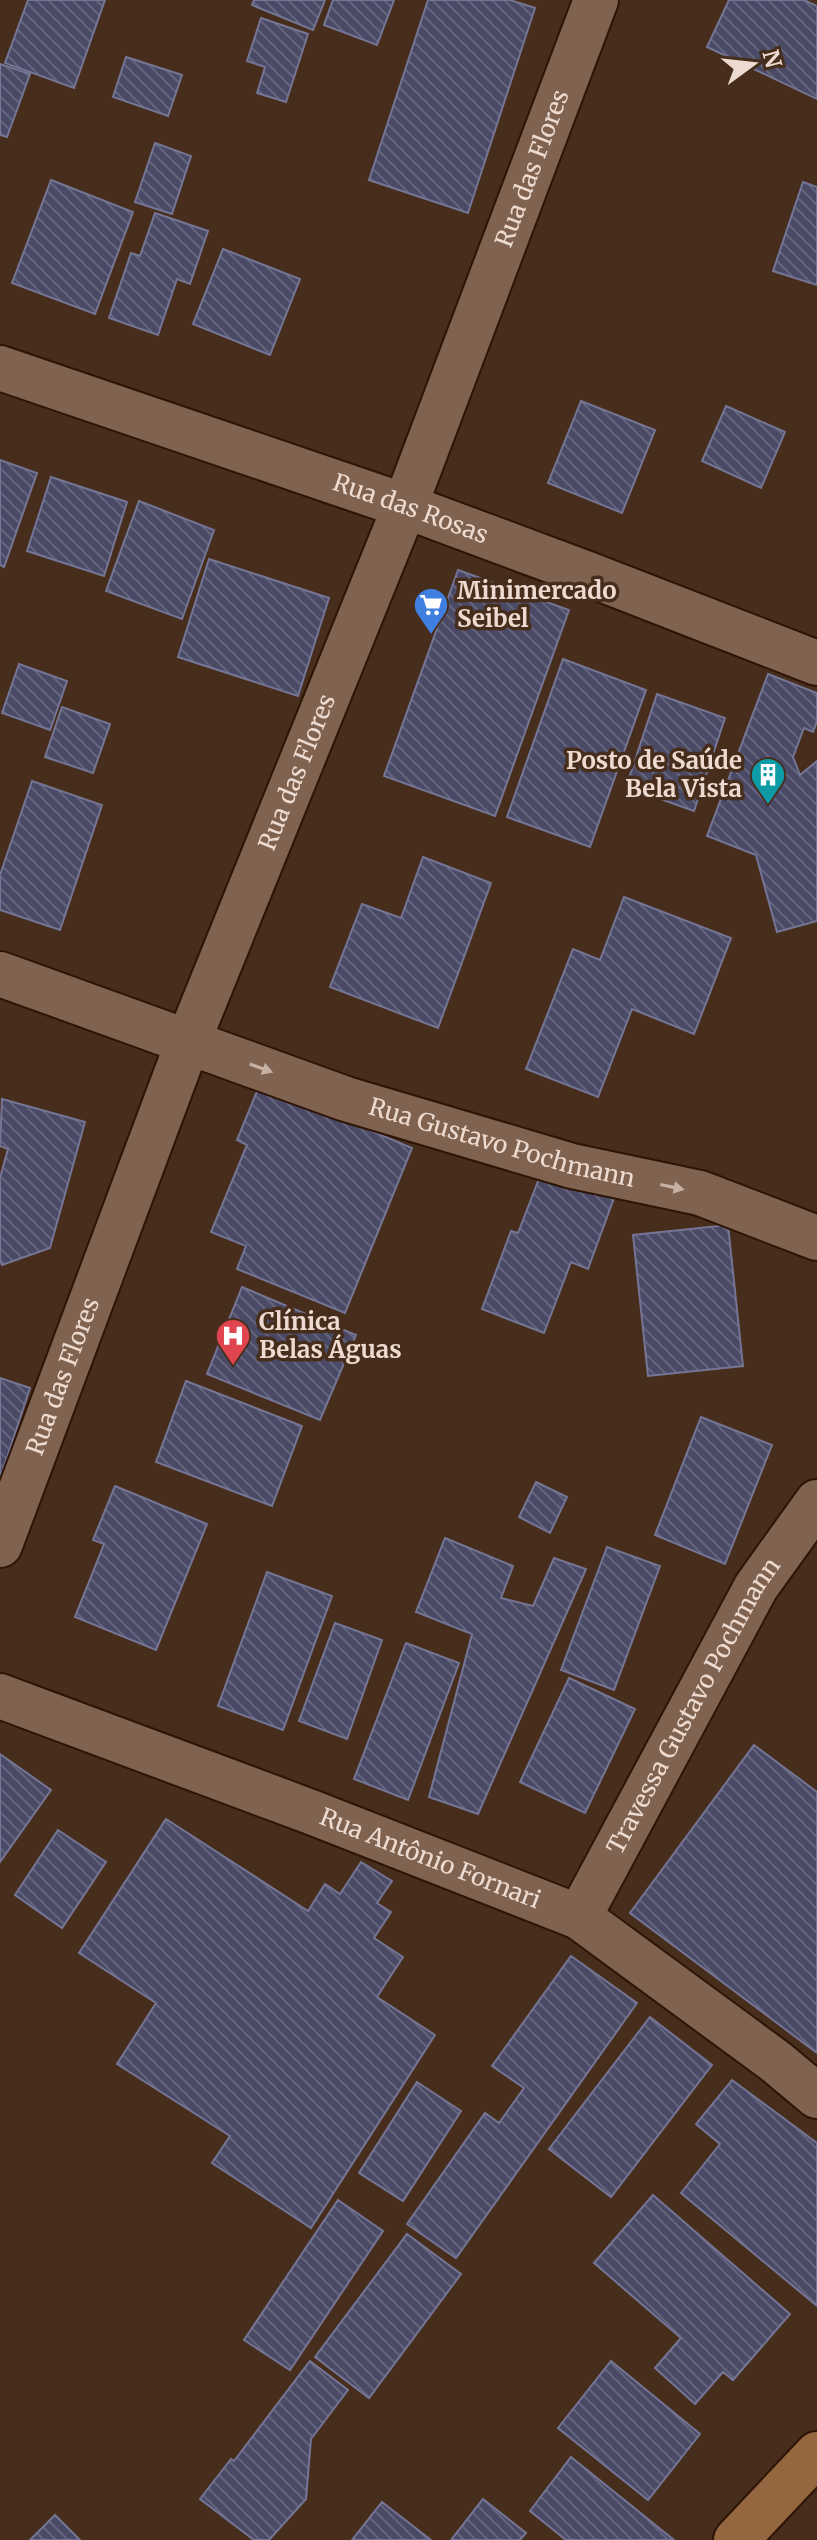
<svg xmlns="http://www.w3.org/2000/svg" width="817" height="2540" viewBox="0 0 817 2540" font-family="Merriweather,serif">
	<defs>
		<pattern id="building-back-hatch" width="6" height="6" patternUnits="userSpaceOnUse" patternTransform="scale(2)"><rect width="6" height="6" fill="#4a4a67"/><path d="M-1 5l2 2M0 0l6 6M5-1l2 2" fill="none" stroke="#64647c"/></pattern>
	</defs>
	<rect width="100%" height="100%" fill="#472d1c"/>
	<path fill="url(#building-back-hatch)" stroke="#757595" stroke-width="2" d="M 28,0 L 105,0 L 74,88 L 5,63 Z
		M 254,0 L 325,0 L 313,30 L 252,5 Z
		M 333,0 L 394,0 L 377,45 L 324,25 Z
		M 428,0 L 510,0 L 535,8 L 468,213 L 369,180 Z
		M 729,0 L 804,0 L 817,6 L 817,99 L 707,47 Z
		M 261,18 L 308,34 L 286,102 L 257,93 L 265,67 L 247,61 Z
		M 126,57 L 182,75 L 168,116 L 113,97 Z
		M 0,64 L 30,74 L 7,137 L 0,135 Z
		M 155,143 L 191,156 L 172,214 L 135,202 Z
		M 51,180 L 133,212 L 95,314 L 12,283 Z
		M 803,182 L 817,187 L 817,285 L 773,271 Z
		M 155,213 L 208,231 L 190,284 L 177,279 L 158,335 L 109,318 L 131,253 L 140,256 Z
		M 223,249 L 300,279 L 270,355 L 193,324 Z
		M 581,401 L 655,430 L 622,513 L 548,483 Z
		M 726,406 L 785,432 L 761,488 L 702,461 Z
		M 0,460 L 37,473 L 4,567 L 0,565 Z
		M 51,477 L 127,502 L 104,576 L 27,551 Z
		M 139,501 L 214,530 L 182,619 L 106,591 Z
		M 209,559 L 329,598 L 298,696 L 178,657 Z
		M 458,570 L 569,610 L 495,816 L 384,776 Z
		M 563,659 L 646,690 L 590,847 L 507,817 Z
		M 19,664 L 67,681 L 50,730 L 2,713 Z
		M 768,674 L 817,693 L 817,721 L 813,732 L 804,728 L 793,757 L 800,775 L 817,761 L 817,921 L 777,932 L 756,855 L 707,836 Z
		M 657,694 L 725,718 L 694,811 L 626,787 Z
		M 62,707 L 110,724 L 93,773 L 45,757 Z
		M 32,781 L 102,805 L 60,930 L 0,910 L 0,875 Z
		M 423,857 L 491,883 L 438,1028 L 330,987 L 362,904 L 401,918 Z
		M 624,897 L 731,938 L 694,1034 L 632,1009 L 598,1097 L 526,1069 L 573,949 L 600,960 Z
		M 260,1084 L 412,1148 L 345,1313 L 237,1269 L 246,1246 L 211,1232 L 247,1145 L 237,1140 Z
		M 2,1099 L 85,1122 L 50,1248 L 2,1265 L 0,1260 L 0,1178 L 8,1149 L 0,1146 Z
		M 542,1171 L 614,1198 L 588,1269 L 571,1262 L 544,1333 L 482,1309 L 511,1231 L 518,1233 Z
		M 728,1225 L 743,1366 L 648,1376 L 633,1235 Z
		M 242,1287 L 356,1335 L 320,1420 L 207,1374 Z
		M 0,1378 L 30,1388 L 1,1476 L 0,1476 Z
		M 186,1381 L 302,1426 L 272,1506 L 156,1462 Z
		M 701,1417 L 772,1445 L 725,1564 L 655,1535 Z
		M 536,1482 L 567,1497 L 550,1533 L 519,1517 Z
		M 115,1486 L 207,1524 L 156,1650 L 75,1617 L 104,1544 L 93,1540 Z
		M 445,1538 L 513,1566 L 501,1598 L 533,1606 L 554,1558 L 586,1569 L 478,1814 L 429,1797 L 472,1634 L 416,1612 Z
		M 607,1547 L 660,1566 L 614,1690 L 561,1670 Z
		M 267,1572 L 332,1596 L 283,1730 L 218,1706 Z
		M 335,1623 L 382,1640 L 347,1739 L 299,1721 Z
		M 406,1643 L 459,1663 L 408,1800 L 354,1779 Z
		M 569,1678 L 635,1709 L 585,1813 L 520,1782 Z
		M 754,1745 L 817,1792 L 817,2053 L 630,1913 Z
		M 0,1754 L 51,1790 L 0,1862 Z
		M 166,1819 L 308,1911 L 325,1884 L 340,1894 L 361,1862 L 392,1881 L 377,1903 L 391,1912 L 374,1938 L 403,1957 L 377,1997 L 435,2035 L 311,2228 L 212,2163 L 230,2136 L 117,2064 L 156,2003 L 79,1953 Z
		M 58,1830 L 106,1862 L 62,1928 L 15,1895 Z
		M 571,1956 L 637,2003 L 456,2258 L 407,2224 L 485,2113 L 499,2123 L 524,2088 L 492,2066 Z
		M 650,2017 L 712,2065 L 611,2197 L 549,2149 Z
		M 732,2080 L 817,2143 L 817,2306 L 681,2193 L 720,2144 L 696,2124 Z
		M 417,2082 L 461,2111 L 403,2201 L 359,2173 Z
		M 653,2195 L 790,2314 L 733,2380 L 723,2372 L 695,2404 L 655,2368 L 681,2338 L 594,2263 Z
		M 338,2200 L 383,2231 L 290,2370 L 244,2340 Z
		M 407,2234 L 461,2274 L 369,2398 L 315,2357 Z
		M 310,2361 L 348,2390 L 311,2439 L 306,2499 L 269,2540 L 254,2540 L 200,2499 L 231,2459 L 234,2461 Z
		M 611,2361 L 700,2434 L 648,2500 L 558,2428 Z
		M 571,2457 L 674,2540 L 566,2540 L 530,2511 Z
		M 483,2499 L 526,2533 L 520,2540 L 451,2540 Z
		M 382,2502 L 431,2540 L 352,2540 Z
		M 55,2515 L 80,2540 L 30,2540 Z"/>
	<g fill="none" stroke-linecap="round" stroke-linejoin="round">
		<defs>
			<g id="street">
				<path id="s1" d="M 0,368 L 405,506 L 588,574 L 817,663"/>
				<path id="s2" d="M 0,974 L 346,1099 L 572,1166 L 700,1193 L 817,1238"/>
				<path id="s3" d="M 0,1545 L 188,1042 L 405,506 L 596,0"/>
				<path id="s4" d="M 0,1696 L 311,1812 L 579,1917 L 775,2061 L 817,2096"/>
				<path id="s5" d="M 579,1917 L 756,1587 L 817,1502"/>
			</g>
			<path id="secondary" d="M 736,2540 L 817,2454"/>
		</defs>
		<use href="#street" stroke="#2d1405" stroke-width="48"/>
		<use href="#secondary" stroke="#2d1405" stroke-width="48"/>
		<use href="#street" stroke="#806250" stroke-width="44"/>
		<use href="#secondary" stroke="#946740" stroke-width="44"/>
	</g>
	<defs><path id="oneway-solid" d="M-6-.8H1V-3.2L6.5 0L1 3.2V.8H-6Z" transform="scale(2)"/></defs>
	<g fill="#c7b1a4">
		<use href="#oneway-solid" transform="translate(261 1068) rotate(20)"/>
		<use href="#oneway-solid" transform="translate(672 1187) rotate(12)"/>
	</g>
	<defs>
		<symbol id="supermarket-pin" viewBox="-11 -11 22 30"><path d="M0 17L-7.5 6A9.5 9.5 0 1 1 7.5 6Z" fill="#3f7fe0" stroke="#472d1c"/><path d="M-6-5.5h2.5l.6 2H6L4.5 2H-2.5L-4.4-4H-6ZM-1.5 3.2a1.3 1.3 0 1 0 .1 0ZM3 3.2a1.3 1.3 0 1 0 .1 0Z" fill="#fff"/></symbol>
		<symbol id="building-pin" viewBox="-11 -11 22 30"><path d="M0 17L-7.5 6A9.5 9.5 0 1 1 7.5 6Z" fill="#0f9aa8" stroke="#472d1c"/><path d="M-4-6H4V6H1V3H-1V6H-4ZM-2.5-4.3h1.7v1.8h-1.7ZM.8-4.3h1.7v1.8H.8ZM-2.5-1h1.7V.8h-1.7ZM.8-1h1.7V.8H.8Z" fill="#fff"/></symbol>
		<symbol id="hospital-pin" viewBox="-11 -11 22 30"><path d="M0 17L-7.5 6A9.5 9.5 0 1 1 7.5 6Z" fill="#e0444e" stroke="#472d1c"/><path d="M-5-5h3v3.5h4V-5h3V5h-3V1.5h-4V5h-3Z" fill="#fff"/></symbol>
	</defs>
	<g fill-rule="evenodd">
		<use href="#supermarket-pin" x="411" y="585" width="40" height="54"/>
		<use href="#building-pin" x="748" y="755" width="40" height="54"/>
		<use href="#hospital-pin" x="213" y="1316" width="40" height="54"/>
	</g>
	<g text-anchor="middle" stroke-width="7" stroke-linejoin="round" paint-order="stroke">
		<g font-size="24" fill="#eddbd1" stroke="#472d1c">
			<text dy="8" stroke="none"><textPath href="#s3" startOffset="1476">Rua das Flores</textPath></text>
			<text dy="8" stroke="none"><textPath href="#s1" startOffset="434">Rua das Rosas</textPath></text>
			<text dy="8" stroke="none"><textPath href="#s3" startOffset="828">Rua das Flores</textPath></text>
			<text dy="8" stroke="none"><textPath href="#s2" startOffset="530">Rua Gustavo Pochmann</textPath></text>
			<text dy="8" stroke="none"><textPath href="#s3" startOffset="180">Rua das Flores</textPath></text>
			<text dy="8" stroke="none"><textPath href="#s5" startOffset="240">Travessa Gustavo Pochmann</textPath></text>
			<text dy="8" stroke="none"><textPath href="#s4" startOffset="460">Rua Antônio Fornari</textPath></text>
		</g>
		<g font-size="24" font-weight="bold" fill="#eddbd1" stroke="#472d1c" text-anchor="start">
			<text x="457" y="599">Minimercado<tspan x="457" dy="28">Seibel</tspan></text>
			<text x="742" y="769" text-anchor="end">Posto de Saúde<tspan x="742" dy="28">Bela Vista</tspan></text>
			<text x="259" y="1330">Clínica<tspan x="259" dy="28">Belas Águas</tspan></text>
		</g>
	</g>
	<g transform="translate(753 64) rotate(75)" stroke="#472d1c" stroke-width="6" paint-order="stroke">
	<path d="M0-6L14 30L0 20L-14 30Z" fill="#eddbd1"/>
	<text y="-12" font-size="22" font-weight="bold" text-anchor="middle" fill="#eddbd1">N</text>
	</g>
</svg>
